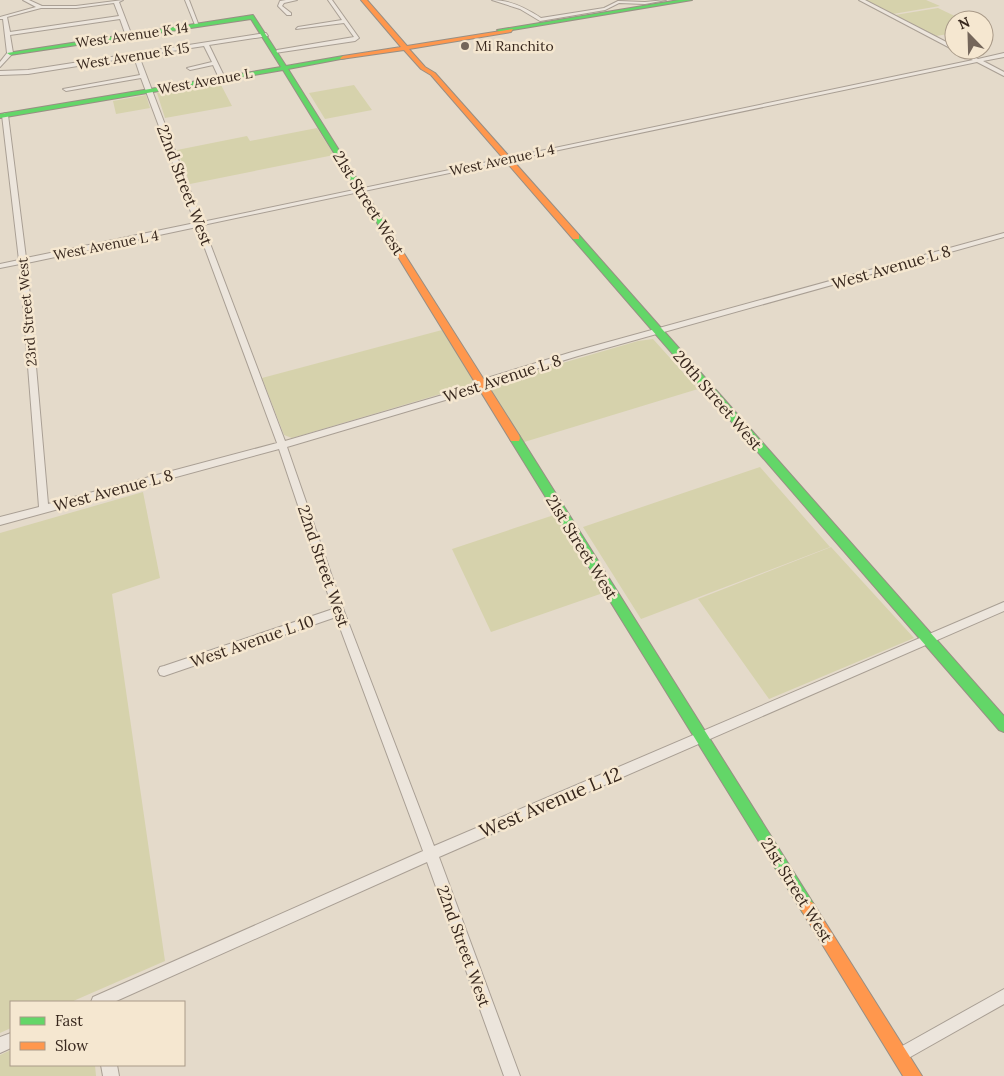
<svg xmlns="http://www.w3.org/2000/svg" width="1004" height="1076" viewBox="0 0 1004 1076" font-family="Lora,serif">
	<rect width="100%" height="100%" fill="#e4daca"/>
	<path fill="#d6d2ac" d="M 866,0 L 926,0 L 940,6 L 893,14 Z
		M 938,8 L 963,20 L 954,20 L 954,33 L 936,36 L 895,15 Z
		M 220,83 L 232,106 L 165,118 L 157,93 Z
		M 354,85 L 372,110 L 325,119 L 309,93 Z
		M 146,95 L 150,108 L 116,114 L 113,101 Z
		M 317,128 L 334,155 L 190,184 L 177,150 L 247,136 L 250,141 Z
		M 442,330 L 473,379 L 471,385 L 292,438 L 284,435 L 262,378 Z
		M 653,339 L 698,389 L 521,443 L 489,392 L 491,385 L 511,378 L 638,341 Z
		M 760,467 L 830,547 L 641,619 L 583,527 Z
		M 143,492 L 160,578 L 112,594 L 165,961 L 71,1002 L 11,1002 L 11,1028 L 0,1033 L 0,533 Z
		M 554,515 L 603,593 L 491,632 L 452,549 Z
		M 831,547 L 914,638 L 769,699 L 698,599 Z
		M 11,1050 L 11,1065 L 95,1065 L 96,1076 L 0,1076 L 0,1055 Z"/>
	<g fill="none" stroke-linecap="round" stroke-linejoin="round">
		<defs>
			<path id="street" d="M 23,0 L 29,0 L 42,6 L 76,6 L 123,0 L 119,2 L 132,36 L 129,38 L 126,36 L 120,19 L 10,35 L 13,53 L 0,67 L 0,62 L 7,53 L 3,19 L 0,19 L 0,17 L 36,7 ZM 114,3 L 119,16 L 10,32 L 7,17 L 41,8 L 76,8 Z
				M 185,0 L 189,0 L 199,26 L 195,25 Z
				M 286,0 L 297,0 L 284,3 L 282,6 L 291,13 L 291,15 L 287,15 L 278,6 L 280,1 Z
				M 328,0 L 332,0 L 359,38 L 355,41 L 275,53 L 277,50 L 354,37 L 344,23 L 296,29 L 298,27 L 342,20 Z
				M 492,0 C 510,0 526,8 541,18 L 604,8 L 618,1 L 645,2 L 666,0 L 645,4 L 619,3 L 605,10 L 540,21 L 520,9 Z
				M 859,0 L 865,0 L 954,46 L 954,50 Z
				M 266,33 L 268,36 L 209,45 L 225,78 L 222,80 L 219,78 L 213,65 L 190,70 L 187,68 L 212,62 L 204,46 L 139,56 L 202,222 L 973,60 L 954,50 L 961,50 L 978,59 L 1004,53 L 1004,57 L 983,61 L 1004,72 L 1004,76 L 977,62 L 203,225 L 285,441 L 463,389 L 477,381 L 572,352 L 1004,233 L 1004,237 L 578,356 L 483,385 L 469,393 L 287,447 L 344,611 L 434,846 L 1004,602 L 1004,611 L 439,857 L 520,1076 L 504,1076 L 427,862 L 114,1002 L 91,1002 L 93,997 L 423,851 L 336,617 L 164,676 L 160,675 L 158,671 L 160,667 L 164,666 L 333,609 L 279,449 L 0,525 L 0,517 L 39,507 L 20,264 L 0,268 L 0,264 L 19,260 L 2,115 L 5,113 L 8,115 L 26,258 L 195,223 L 141,78 L 66,91 L 63,89 L 140,75 L 134,57 L 28,74 L 0,75 L 0,71 L 28,70 ZM 197,227 L 277,443 L 48,504 L 27,263 Z
				M 1004,989 L 1004,1004 L 905,1060 L 900,1063 L 895,1060 L 892,1055 L 895,1050 Z
				M 11,1033 L 11,1048 L 0,1053 L 0,1037 Z
				M 101,1065 L 117,1065 L 119,1076 L 103,1076 Z"/>
			<path id="fast" d="M 679,0 L 692,0 L 500,32 L 497,30 Z
				M 253,15 L 286,66 L 343,56 L 346,58 L 288,69 L 403,252 L 402,254 L 395,252 L 283,70 L 0,118 L 0,114 L 281,67 L 251,19 L 10,55 L 7,53 Z
				M 573,235 L 579,235 L 1004,716 L 1004,732 L 999,730 L 573,239 Z
				M 515,434 L 519,435 L 813,903 L 816,908 L 813,913 L 808,916 L 803,913 L 511,441 L 510,438 L 511,435 Z"/>
			<path id="slow" d="M 361,0 L 367,0 L 407,46 L 513,29 L 511,32 L 409,49 L 425,67 L 435,73 L 579,235 L 579,239 L 573,239 L 431,75 L 421,69 L 404,50 L 341,59 L 340,58 L 343,56 L 401,47 Z
				M 396,250 L 403,252 L 519,435 L 520,438 L 519,441 L 511,441 L 395,252 Z
				M 808,900 L 813,903 L 922,1076 L 903,1076 L 803,913 L 800,908 L 803,903 Z"/>
		</defs>
		<use href="#street" stroke="#a99f94" stroke-width="2"/>
		<use href="#fast" stroke="#988f84" stroke-width="2"/>
		<use href="#slow" stroke="#988f84" stroke-width="2"/>
		<use href="#street" fill="#ece5dc" fill-rule="evenodd"/>
		<use href="#fast" fill="#63d668" fill-rule="evenodd"/>
		<use href="#slow" fill="#ff974d" fill-rule="evenodd"/>
	</g>
	<circle fill="#74665a" stroke="#f5e7d0" stroke-width="2" cx="465" cy="46" r="5"/>
	<g text-anchor="middle" stroke-width="5" stroke-linejoin="round" paint-order="stroke">
		<g font-size="14" fill="#37271d" stroke="#f5e7d0">
			<text transform="translate(132 35) rotate(-8)" y="5">West Avenue K 14</text>
			<text transform="translate(133 56) rotate(-9)" y="5">West Avenue K 15</text>
			<text transform="translate(205 81) rotate(-10)" y="5">West Avenue L</text>
			<text transform="translate(502 160) rotate(-12)" y="5">West Avenue L 4</text>
			<text transform="translate(106 245) rotate(-11)" y="5">West Avenue L 4</text>
			<text transform="translate(27 312) rotate(-95)" y="5">23rd Street West</text>
		</g>
		<g font-size="14" fill="#37271d" stroke="#f5e7d0" text-anchor="start">
			<text x="475" y="51">Mi Ranchito</text>
		</g>
		<g font-size="16" fill="#37271d" stroke="#f5e7d0">
			<text transform="translate(185 185) rotate(69)" y="6">22nd Street West</text>
			<text transform="translate(369 203) rotate(58)" y="6">21st Street West</text>
			<text transform="translate(891 267) rotate(-16)" y="6">West Avenue L 8</text>
			<text transform="translate(502 378) rotate(-18)" y="6">West Avenue L 8</text>
			<text transform="translate(718 400) rotate(49)" y="6">20th Street West</text>
			<text transform="translate(113 490) rotate(-15)" y="6">West Avenue L 8</text>
			<text transform="translate(582 547) rotate(58)" y="6">21st Street West</text>
			<text transform="translate(324 566) rotate(71)" y="6">22nd Street West</text>
			<text transform="translate(252 641) rotate(-19)" y="6">West Avenue L 10</text>
			<text transform="translate(797 890) rotate(58)" y="6">21st Street West</text>
			<text transform="translate(464 946) rotate(70)" y="6">22nd Street West</text>
		</g>
		<g font-size="19" fill="#37271d" stroke="#f5e7d0">
			<text transform="translate(550 802) rotate(-23)" y="7">West Avenue L 12</text>
		</g>
	</g>
	<rect x="10" y="1001" width="175" height="65" fill="#f5e7d0" stroke="#a99a88"/>
	<rect x="20" y="1017" width="25" height="8" fill="#63d668" stroke="#a99a88"/>
	<text x="55" y="1026" font-size="15" fill="#37271d">Fast</text>
	<rect x="20" y="1042" width="25" height="8" fill="#ff974d" stroke="#a99a88"/>
	<text x="55" y="1051" font-size="15" fill="#37271d">Slow</text>
	<g transform="translate(969 35) rotate(337)"><circle r="24" fill="#f5e7d0" stroke="#a99a88"/>
	<path d="M0-4L9 19L0 12L-9 19Z" fill="#74665a"/>
	<text y="-8" font-size="14" font-weight="bold" text-anchor="middle" fill="#37271d">N</text>
	</g>
</svg>
